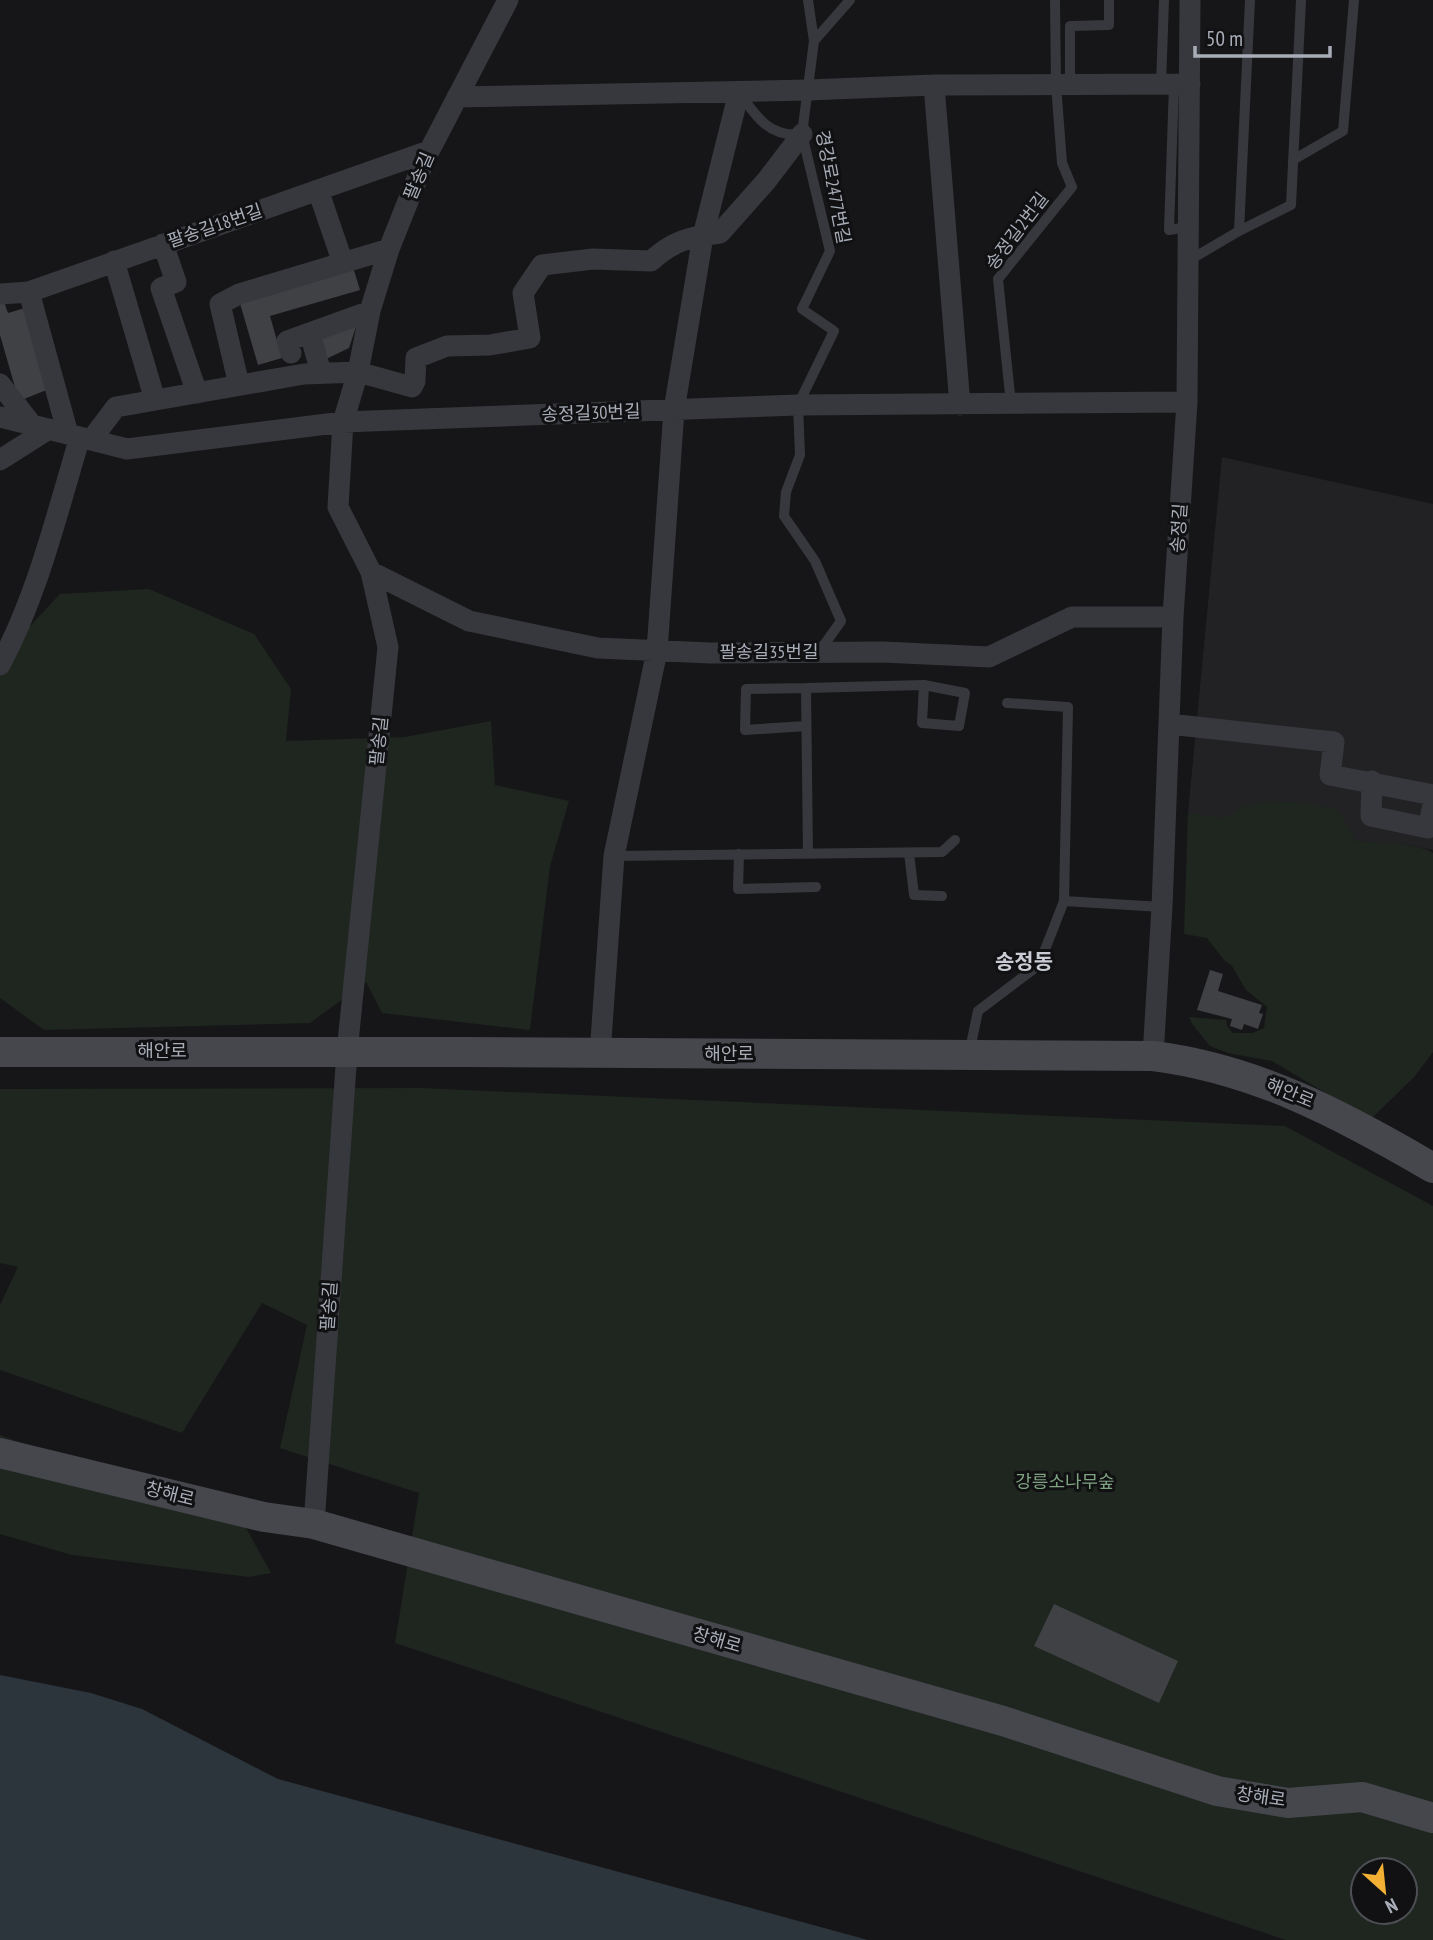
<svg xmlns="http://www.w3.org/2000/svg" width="1433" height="1940" viewBox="0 0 1433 1940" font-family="'PT Sans Narrow','Noto Sans KR',sans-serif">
	<rect width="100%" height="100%" fill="#161618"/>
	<path fill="#222225" d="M 1222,457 L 1433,504 L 1433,850 L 1408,845 L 1356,841 L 1349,831 L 1222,821 L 1188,813 Z"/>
	<path fill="#1e261f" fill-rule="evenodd" d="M 149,589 L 254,634 L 291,689 L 286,741 L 405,737 L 491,721 L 495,785 L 569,801 L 550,866 L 530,1030 L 382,1013 L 366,982 L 310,1023 L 44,1030 L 0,998 L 0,662 L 7,651 L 60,594 Z
		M 1264,801 L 1309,803 L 1338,810 L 1356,841 C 1377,843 1417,842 1433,853 L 1433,1052 L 1415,1076 L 1372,1118 L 1359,1113 L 1272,1061 L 1228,1053 L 1210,1046 L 1192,1024 L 1189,1017 L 1226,1020 L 1227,1026 L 1233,1033 L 1252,1033 L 1264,1028 L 1267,1007 L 1246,990 L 1232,966 L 1224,960 L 1207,938 L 1184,934 L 1188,813 L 1225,818 L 1241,807 Z
		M 420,1088 L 1285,1126 L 1433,1206 L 1433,1940 L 1286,1940 L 395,1643 L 419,1493 L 280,1448 L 307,1325 L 262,1303 L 182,1433 L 0,1370 L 0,1305 L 18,1267 L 0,1263 L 0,1089 ZM 1363,1870 L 1405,1870 L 1405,1912 L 1363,1912 Z
		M 0,1435 L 245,1526 L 271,1573 L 249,1577 L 72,1555 L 0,1534 Z"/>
	<path fill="#2c353c" d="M 0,1675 L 91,1693 L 142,1709 L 278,1779 L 868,1940 L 0,1940 Z"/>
	<path fill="#404145" d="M 353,267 L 360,290 L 270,316 L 282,358 L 258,365 L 239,300 Z
		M 0,299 L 3,299 L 8,313 L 25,308 L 49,389 L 19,401 L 0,335 Z
		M 357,324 L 349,348 L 322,361 L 317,341 Z
		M 1210,970 L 1223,974 L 1218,991 L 1262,1005 L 1259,1013 L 1263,1014 L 1258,1029 L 1244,1024 L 1242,1030 L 1230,1026 L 1232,1019 L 1197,1010 Z
		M 1054,1604 L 1178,1661 L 1159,1703 L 1034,1646 Z"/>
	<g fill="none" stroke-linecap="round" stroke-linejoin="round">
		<path stroke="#37383d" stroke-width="10" d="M 808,0 L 814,41
			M 1070,85 L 1070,26 L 1109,25 L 1109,0
			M 1161,85 L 1164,0
			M 1174,85 L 1169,230 L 1188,227
			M 739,92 C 755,115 769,138 801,134
			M 1293,160 L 1343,131 L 1354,0
			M 1239,231 L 1291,205 L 1301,0
			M 1188,261 L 1239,231 L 1250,0
			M 1011,404 L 998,279 L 1072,187 L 1062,163 L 1056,85 L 1055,0
			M 819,652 L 841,621 L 815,561 L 784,516 L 786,492 L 800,455 L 798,405 L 834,331 L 802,309 L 830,251 L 802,134 L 814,41 L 850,0
			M 806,688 L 746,689 L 745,730 L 806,726
			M 1007,703 L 1068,707 L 1064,901 L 1162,907
			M 909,853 L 914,895 L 942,896
			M 739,854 L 738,889 L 816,887
			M 808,854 L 806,688 L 924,685 L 922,723 L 959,726 L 965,693 L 924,685
			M 614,856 L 942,852 L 955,840
			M 969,1054 L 978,1011 L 1039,965 L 1064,901"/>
		<path stroke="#37383d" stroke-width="21" d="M 934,85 L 960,405
			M 457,97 L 808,90 L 934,85 L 1190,84
			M 318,190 L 343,263
			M 163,244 L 176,282 L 161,288 L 197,393
			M 114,261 L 155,400
			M 29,292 L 68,434
			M 0,294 L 29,292 L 429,151
			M 310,333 L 321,373
			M 291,353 L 287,341 L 370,311
			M 0,384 L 32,425
			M 239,385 L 220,304 L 239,294 L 389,249
			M 0,417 L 127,449 L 343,422 L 798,405 L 1187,402
			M 91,440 L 116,407 L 304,374 L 358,372 L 412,387 L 415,381 L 416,358 L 447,346 L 490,345 L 530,338 L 523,293 L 542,265 L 593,259 L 651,261 C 674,240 690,237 720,233 L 767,180 L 802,134
			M 0,460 L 49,429
			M 371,572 L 469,621 L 598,648 L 710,653 L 883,652 L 989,657 L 1072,617 L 1173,617
			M 0,665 C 38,594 57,513 80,437
			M 1169,724 L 1334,742 L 1330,775 L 1433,795
			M 1372,781 L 1371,816 L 1428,828 L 1433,805
			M 600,1054 L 614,856 L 657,651 L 674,410 L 703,236 L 739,92
			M 1153,1056 L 1162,907 L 1173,617 L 1187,402 L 1190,0
			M 314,1524 L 347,1052 L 388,647 L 371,572 L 338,507 L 343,422 L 358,372 L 370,311 L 389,249 L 424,161 L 508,0"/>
		<path stroke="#45474d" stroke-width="30" d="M 0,1052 L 463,1052 L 1153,1056 C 1257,1069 1344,1116 1433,1168
			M 0,1453 L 264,1517 L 314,1524 L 1003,1721 L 1217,1791 L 1288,1803 L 1362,1797 L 1433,1818"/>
	</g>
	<g text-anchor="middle" stroke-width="6" stroke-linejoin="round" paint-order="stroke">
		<g font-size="18" fill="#a8adb8" stroke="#111113">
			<text transform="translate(419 176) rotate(-67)" y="6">팔송길</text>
			<text transform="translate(833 187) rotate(79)" y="6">경강로2477번길</text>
			<text transform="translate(215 226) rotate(-19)" y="6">팔송길18번길</text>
			<text transform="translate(1017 231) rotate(-53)" y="6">송정길2번길</text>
			<text transform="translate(591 413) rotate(-2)" y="6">송정길30번길</text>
			<text transform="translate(1179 528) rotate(-86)" y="6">송정길</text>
			<text x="769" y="658">팔송길35번길</text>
			<text transform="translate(379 741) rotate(-84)" y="6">팔송길</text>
			<text x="162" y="1057">해안로</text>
			<text x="729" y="1060">해안로</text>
			<text transform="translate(1290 1093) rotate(22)" y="6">해안로</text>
			<text transform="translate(329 1306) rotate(-86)" y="6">팔송길</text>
			<text transform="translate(170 1494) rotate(14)" y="6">창해로</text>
			<text transform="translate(717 1640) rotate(16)" y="6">창해로</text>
			<text transform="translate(1261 1797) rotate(8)" y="6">창해로</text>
		</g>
		<g font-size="18" fill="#7fa381" stroke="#111113">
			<text x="1065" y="1488">강릉소나무숲</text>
		</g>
		<g font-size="21" font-weight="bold" fill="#c9ccd4" stroke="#111113">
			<text x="1024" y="969">송정동</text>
		</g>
	</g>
	<g transform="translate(1384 1891) rotate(153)"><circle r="33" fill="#111113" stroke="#4d4f55" stroke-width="2"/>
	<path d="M0-5L12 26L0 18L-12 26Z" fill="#f2b134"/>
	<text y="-10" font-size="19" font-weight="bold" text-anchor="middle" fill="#a8adb8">N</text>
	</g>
	<path d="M1195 46v10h135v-10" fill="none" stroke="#a8adb8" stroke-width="3.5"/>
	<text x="1206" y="46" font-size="21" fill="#a8adb8" stroke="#111113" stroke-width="5" paint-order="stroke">50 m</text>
</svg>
